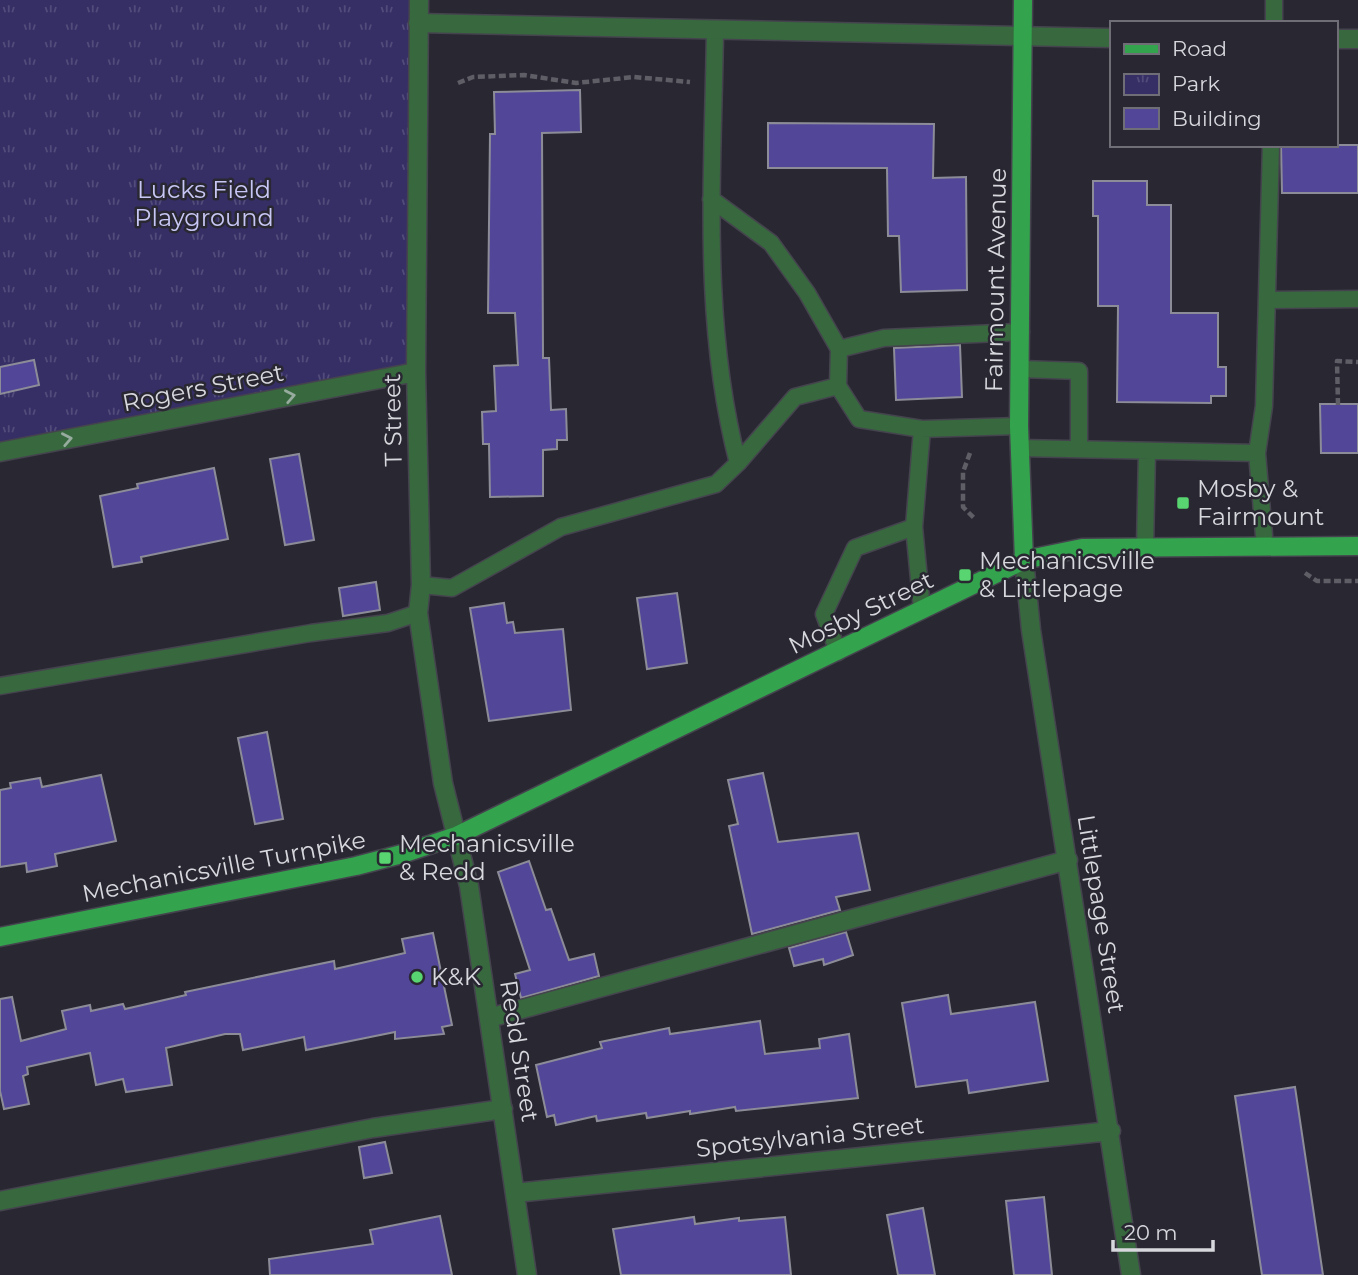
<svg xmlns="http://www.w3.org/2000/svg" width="1358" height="1275" viewBox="0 0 1358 1275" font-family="Montserrat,sans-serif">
	<defs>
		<pattern id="park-tufts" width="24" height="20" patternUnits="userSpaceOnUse" patternTransform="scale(1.75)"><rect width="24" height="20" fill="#362f65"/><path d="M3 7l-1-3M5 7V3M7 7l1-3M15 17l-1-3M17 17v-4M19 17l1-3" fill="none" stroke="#524c7b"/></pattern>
	</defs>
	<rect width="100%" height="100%" fill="#292832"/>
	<path fill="url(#park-tufts)" d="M 0,0 L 421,0 L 418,372 L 0,452 Z"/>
	<path fill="#524699" stroke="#8c8c98" stroke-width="2" d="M 580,90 L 581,132 L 542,133 L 543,358 L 549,358 L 551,410 L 566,409 L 567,440 L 557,440 L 557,449 L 543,450 L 543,496 L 490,497 L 489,444 L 483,444 L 482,412 L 496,411 L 494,366 L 518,365 L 515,313 L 488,313 L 490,134 L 495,134 L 494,92 Z
		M 768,123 L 934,124 L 933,178 L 966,177 L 967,290 L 901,292 L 899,236 L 888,236 L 887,168 L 768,168 Z
		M 1281,145 L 1358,145 L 1358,193 L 1282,193 Z
		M 1093,181 L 1147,181 L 1147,205 L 1171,205 L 1171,313 L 1218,313 L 1218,367 L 1226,367 L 1226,396 L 1211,396 L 1211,403 L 1117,402 L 1118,306 L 1098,306 L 1098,216 L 1093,216 Z
		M 960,345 L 962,397 L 896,400 L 894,348 Z
		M 34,360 L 39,385 L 0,394 L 0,367 Z
		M 1320,404 L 1358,404 L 1358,453 L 1321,453 Z
		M 299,454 L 314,540 L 285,545 L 270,459 Z
		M 214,468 L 228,539 L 141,557 L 142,562 L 113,567 L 100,496 L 138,488 L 137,484 Z
		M 376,582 L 380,610 L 343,616 L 339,588 Z
		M 677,593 L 687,663 L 647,669 L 637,598 Z
		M 504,603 L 507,623 L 513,622 L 515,633 L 563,629 L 571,710 L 489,721 L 470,608 Z
		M 267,732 L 283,819 L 255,824 L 238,738 Z
		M 763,773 L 778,842 L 858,833 L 870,890 L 836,897 L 840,910 L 752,934 L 729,826 L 738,824 L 728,780 Z
		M 101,775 L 116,841 L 55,854 L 57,866 L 27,872 L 26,863 L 0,867 L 0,790 L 11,788 L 10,783 L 40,778 L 42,787 Z
		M 529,861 L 546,910 L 551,909 L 569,960 L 594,954 L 599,976 L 521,998 L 515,974 L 530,970 L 498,872 Z
		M 846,932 L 853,955 L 824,965 L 823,959 L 794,966 L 789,948 Z
		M 433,933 L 452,1025 L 442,1027 L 444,1034 L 395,1039 L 395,1032 L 306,1050 L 304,1037 L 243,1050 L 240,1034 L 225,1034 L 166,1048 L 172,1085 L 126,1092 L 123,1079 L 96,1085 L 90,1053 L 27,1067 L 28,1074 L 23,1076 L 29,1104 L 4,1109 L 0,1091 L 0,999 L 12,997 L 21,1041 L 66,1029 L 62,1011 L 90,1005 L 91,1011 L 123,1004 L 125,1009 L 186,995 L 185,992 L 334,961 L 335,969 L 405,953 L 402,939 Z
		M 948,995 L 951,1014 L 1035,1002 L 1048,1081 L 969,1093 L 967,1080 L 916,1087 L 902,1003 Z
		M 760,1021 L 765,1054 L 820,1048 L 819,1039 L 849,1034 L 858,1098 L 736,1111 L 735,1107 L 690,1114 L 690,1111 L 647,1118 L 646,1113 L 597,1121 L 596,1116 L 556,1125 L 554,1115 L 547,1117 L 536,1065 L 602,1048 L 600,1042 L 669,1028 L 670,1034 Z
		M 1295,1087 L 1323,1275 L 1262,1275 L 1235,1096 Z
		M 385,1142 L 392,1173 L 364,1178 L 359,1147 Z
		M 1044,1197 L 1052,1275 L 1014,1275 L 1006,1201 Z
		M 923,1208 L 935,1275 L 898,1275 L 887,1215 Z
		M 440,1216 L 452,1275 L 270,1275 L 269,1259 L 373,1244 L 370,1230 Z
		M 694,1217 L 695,1224 L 739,1218 L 739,1221 L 785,1217 L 791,1275 L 621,1275 L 613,1229 Z"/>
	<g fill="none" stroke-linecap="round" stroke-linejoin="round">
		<defs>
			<path id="lane" d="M 1274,0 L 1274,23
				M 711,199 L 771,243 L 807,293 L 839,349 L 838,386 L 859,419 L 922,429 L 1019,426
				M 1267,300 L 1358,299
				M 839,349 L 884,338 L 1021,332
				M 1021,369 L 1079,371 L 1079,449
				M 922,429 L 914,527 L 922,610
				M 1020,448 L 1257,453 L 1265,547
				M 1257,453 L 1264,406 L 1271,145
				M 738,463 L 795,397 L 838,386
				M 1145,547 L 1147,451
				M 421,585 L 452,588 L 561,527 L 716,484 L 738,463 C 701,321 713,176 715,30
				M 838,652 L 824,614 L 855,548 L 914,527
				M 0,686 L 311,633 L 388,623 L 418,613"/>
			<path id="street" d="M 419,0 L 416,372 L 421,585 L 418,613 L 443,783 L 469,886 L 527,1275
				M 418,23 L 1111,38
				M 1335,39 L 1358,39
				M 0,452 L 416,372
				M 1024,560 L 1031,630 L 1131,1275
				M 489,1018 L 1068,860
				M 515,1193 L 1111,1131
				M 0,1201 L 373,1128 L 503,1109"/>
			<path id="primary" d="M 1023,0 L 1019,426 L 1024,560
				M 0,937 L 356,866 L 402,854 L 456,836 L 1024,560 L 1082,548 L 1358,546"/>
		</defs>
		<use href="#lane" stroke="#45444e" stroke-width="19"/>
		<use href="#street" stroke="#45444e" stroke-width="21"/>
		<use href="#primary" stroke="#45444e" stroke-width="21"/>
		<path stroke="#5f5e67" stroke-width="4.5" stroke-dasharray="7 3.5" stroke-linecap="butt" d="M 458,83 L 473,77 L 524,75 L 576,83 L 634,77 L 690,82
			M 1338,405 L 1337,361 L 1358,362
			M 970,453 L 963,472 L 963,507 L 974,518
			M 1305,573 L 1317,581 L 1358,581"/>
		<use href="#lane" stroke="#37683e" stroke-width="16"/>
		<use href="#street" stroke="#37683e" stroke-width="18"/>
		<use href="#primary" stroke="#33a44d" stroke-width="18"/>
	</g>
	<defs><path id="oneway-chevron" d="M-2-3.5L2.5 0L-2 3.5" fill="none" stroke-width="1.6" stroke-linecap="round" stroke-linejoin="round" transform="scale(1.75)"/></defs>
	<g stroke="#97ab9e">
		<use href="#oneway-chevron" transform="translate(290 396) rotate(-11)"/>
		<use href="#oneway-chevron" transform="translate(67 439) rotate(-11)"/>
	</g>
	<g fill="#58d570" stroke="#292832" stroke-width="2.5">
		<rect x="1176" y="496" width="14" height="14" rx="3.5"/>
		<rect x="958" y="568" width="14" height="14" rx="3.5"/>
		<rect x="378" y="851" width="14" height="14" rx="3.5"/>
		<circle cx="417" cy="977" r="7"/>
	</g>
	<g text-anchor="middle" stroke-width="5" stroke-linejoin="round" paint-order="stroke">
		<g font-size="24" fill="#c7c6f4" stroke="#292832">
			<text x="204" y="198">Lucks Field<tspan x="204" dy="28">Playground</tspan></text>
		</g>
		<g font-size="24" fill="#d7d7de" stroke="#292832">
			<text transform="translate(996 280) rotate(-89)" y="8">Fairmount Avenue</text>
			<text transform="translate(203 388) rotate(-11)" y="8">Rogers Street</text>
			<text transform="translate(393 420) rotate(-91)" y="8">T Street</text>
			<text transform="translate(861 613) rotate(-26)" y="8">Mosby Street</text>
			<text transform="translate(224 867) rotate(-11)" y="8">Mechanicsville Turnpike</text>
			<text transform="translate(1101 914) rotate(81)" y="8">Littlepage Street</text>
			<text transform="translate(519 1051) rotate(81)" y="8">Redd Street</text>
			<text transform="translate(810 1137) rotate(-6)" y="8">Spotsylvania Street</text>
		</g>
		<g font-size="24" fill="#d7d7de" stroke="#292832" text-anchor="start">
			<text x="1197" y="497">Mosby &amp;<tspan x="1197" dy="28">Fairmount</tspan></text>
			<text x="979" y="569">Mechanicsville<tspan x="979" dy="28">&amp; Littlepage</tspan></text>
			<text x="399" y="852">Mechanicsville<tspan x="399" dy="28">&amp; Redd</tspan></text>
			<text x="431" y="985">K&amp;K</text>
		</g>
	</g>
	<rect x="1110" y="21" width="228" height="126" fill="#292832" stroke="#6f6e77" stroke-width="2"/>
	<rect x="1124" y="44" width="35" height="10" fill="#33a44d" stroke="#6f6e77" stroke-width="2"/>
	<text x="1172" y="56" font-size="21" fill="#d7d7de">Road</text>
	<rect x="1124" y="74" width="35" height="21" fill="url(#park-tufts)" stroke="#6f6e77" stroke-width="2"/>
	<text x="1172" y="91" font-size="21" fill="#d7d7de">Park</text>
	<rect x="1124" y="108" width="35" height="21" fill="#524699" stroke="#6f6e77" stroke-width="2"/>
	<text x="1172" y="126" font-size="21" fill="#d7d7de">Building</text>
	<path d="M1113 1240v10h100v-10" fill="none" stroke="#d7d7de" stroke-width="3.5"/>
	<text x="1124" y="1240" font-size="21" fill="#d7d7de" stroke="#292832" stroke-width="5" paint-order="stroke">20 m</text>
</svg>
